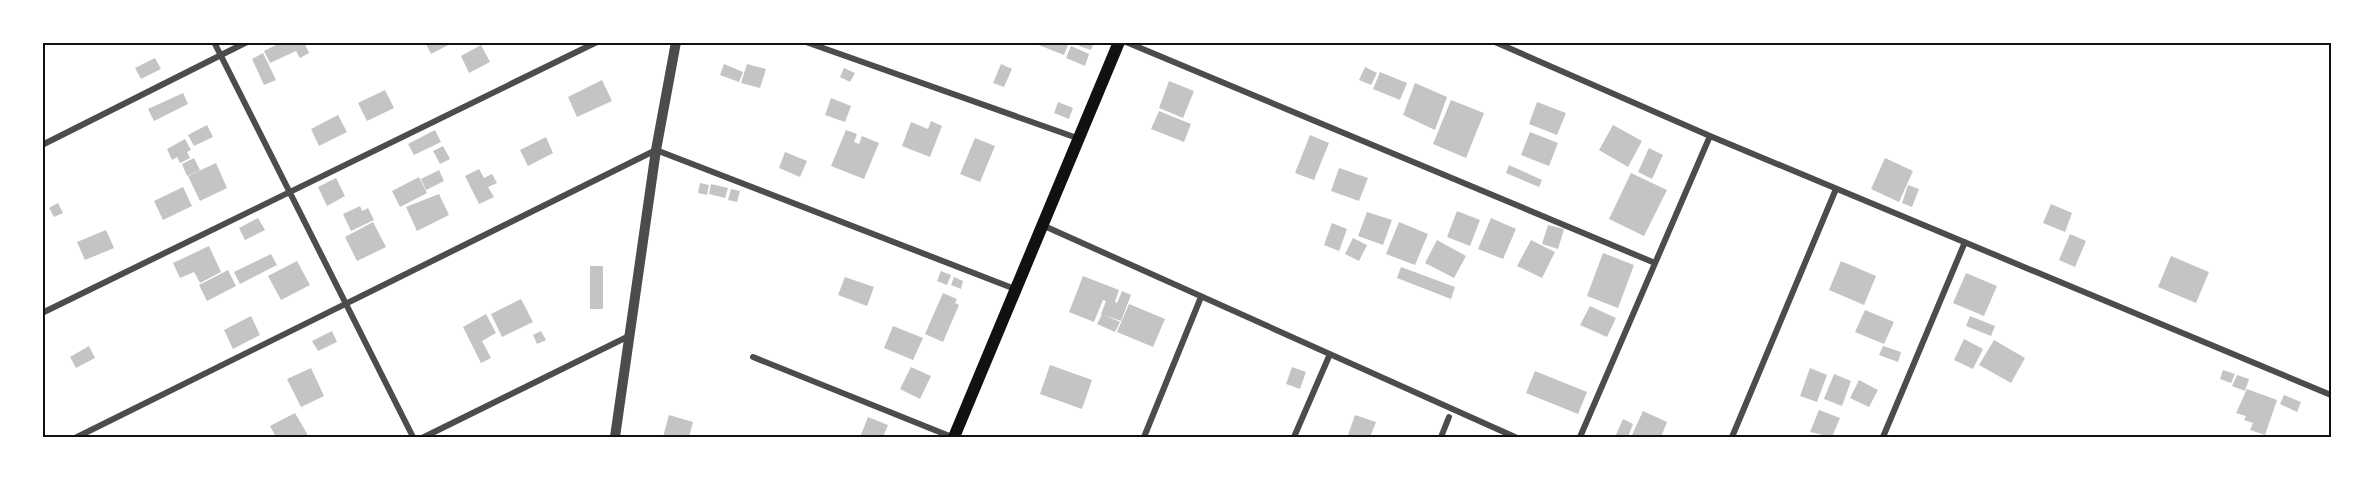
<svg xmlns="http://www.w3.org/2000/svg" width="2373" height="479" viewBox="0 0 2373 479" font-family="'Titillium Web',sans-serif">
	<rect width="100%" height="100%" fill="#fff"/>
	<path fill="#c4c4c4" d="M 282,42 L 304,42 L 309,53 L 300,58 L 296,51 L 270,63 L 264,51 Z
		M 425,42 L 454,42 L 431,54 Z
		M 1031,42 L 1069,42 L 1064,55 Z
		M 1080,42 L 1094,42 L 1091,50 L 1079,46 Z
		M 481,45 L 490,62 L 469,73 L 461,56 Z
		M 1071,46 L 1089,54 L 1085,66 L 1066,58 Z
		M 263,53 L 276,80 L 264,85 L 252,59 Z
		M 155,58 L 161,69 L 141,79 L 135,68 Z
		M 724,64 L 743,72 L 739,82 L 720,75 Z
		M 747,64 L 766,69 L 760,88 L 741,83 Z
		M 1001,64 L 1012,69 L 1004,87 L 993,83 Z
		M 1365,67 L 1377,73 L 1371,85 L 1359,80 Z
		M 844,68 L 855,73 L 850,82 L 840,77 Z
		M 1380,72 L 1407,83 L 1400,100 L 1373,89 Z
		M 602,80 L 612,101 L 577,117 L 568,97 Z
		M 1169,81 L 1194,91 L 1183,118 L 1159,108 Z
		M 1415,83 L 1447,97 L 1435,130 L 1403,115 Z
		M 385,90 L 394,108 L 367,121 L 358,103 Z
		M 183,93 L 188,104 L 154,121 L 148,109 Z
		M 831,98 L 851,106 L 845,122 L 825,115 Z
		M 1451,100 L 1484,113 L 1466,158 L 1433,144 Z
		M 1058,102 L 1073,108 L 1069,119 L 1054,113 Z
		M 1537,102 L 1566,113 L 1557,135 L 1529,124 Z
		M 1159,111 L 1191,124 L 1184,142 L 1151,129 Z
		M 338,115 L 347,132 L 319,146 L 311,129 Z
		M 931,121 L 942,126 L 930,157 L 902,146 L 911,122 L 928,129 Z
		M 207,125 L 213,137 L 194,146 L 188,135 Z
		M 1613,125 L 1642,141 L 1628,167 L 1599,150 Z
		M 435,130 L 441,142 L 414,155 L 408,144 Z
		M 846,130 L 857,134 L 854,142 L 859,144 L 862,136 L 879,143 L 864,179 L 831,166 Z
		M 1530,132 L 1558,143 L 1549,166 L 1521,155 Z
		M 1310,135 L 1329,143 L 1314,180 L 1295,173 Z
		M 546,137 L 553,153 L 528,166 L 520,150 Z
		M 975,138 L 995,146 L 980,182 L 960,174 Z
		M 185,139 L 191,150 L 187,152 L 190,158 L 180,163 L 177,157 L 172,160 L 167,149 Z
		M 443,146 L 450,159 L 440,164 L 433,151 Z
		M 1649,148 L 1663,155 L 1652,179 L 1638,172 Z
		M 785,152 L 807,161 L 800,177 L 779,168 Z
		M 194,158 L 200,170 L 187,176 L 182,164 Z
		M 1885,158 L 1913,171 L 1899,202 L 1871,189 Z
		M 216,163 L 227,188 L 200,201 L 188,176 Z
		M 1509,165 L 1542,180 L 1539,187 L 1506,173 Z
		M 1339,168 L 1368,178 L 1359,201 L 1331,191 Z
		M 479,169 L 484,178 L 492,174 L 497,183 L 488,187 L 494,197 L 479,204 L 465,176 Z
		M 439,170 L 444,181 L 426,190 L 421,179 Z
		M 1631,173 L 1667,190 L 1644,236 L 1609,219 Z
		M 419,177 L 427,193 L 400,207 L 392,191 Z
		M 336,178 L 345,196 L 327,206 L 318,187 Z
		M 700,183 L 709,185 L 707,195 L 698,193 Z
		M 711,184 L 728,188 L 725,198 L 709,194 Z
		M 1908,185 L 1919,189 L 1912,207 L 1902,203 Z
		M 183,187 L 192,206 L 163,220 L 154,201 Z
		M 731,189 L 740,191 L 737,202 L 728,200 Z
		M 439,194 L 449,215 L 417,231 L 406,207 Z
		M 58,203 L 63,213 L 54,217 L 49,208 Z
		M 2051,204 L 2072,213 L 2065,232 L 2043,223 Z
		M 360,206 L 362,211 L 368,208 L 374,220 L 351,231 L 343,214 Z
		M 1457,211 L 1480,220 L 1470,246 L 1447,237 Z
		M 1367,212 L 1392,220 L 1383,245 L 1358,236 Z
		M 258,218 L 265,230 L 245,240 L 239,228 Z
		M 1491,218 L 1516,229 L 1503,259 L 1478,249 Z
		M 373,222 L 386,247 L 357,261 L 345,237 Z
		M 1399,222 L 1428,234 L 1415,265 L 1386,254 Z
		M 1332,223 L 1347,229 L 1339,251 L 1324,245 Z
		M 1548,225 L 1564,229 L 1558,249 L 1542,244 Z
		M 106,230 L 114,248 L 85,260 L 77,242 Z
		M 2070,234 L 2086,241 L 2075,267 L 2059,260 Z
		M 1353,238 L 1367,245 L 1359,261 L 1345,254 Z
		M 1437,240 L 1466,256 L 1454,278 L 1425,263 Z
		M 1531,240 L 1555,252 L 1542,278 L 1517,266 Z
		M 209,246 L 221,272 L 200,283 L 194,272 L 180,278 L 173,263 Z
		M 1603,253 L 1634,265 L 1618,308 L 1587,296 Z
		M 271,254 L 277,265 L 240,284 L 234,272 Z
		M 2171,256 L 2209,272 L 2196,303 L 2158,287 Z
		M 297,261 L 310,285 L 281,300 L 268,276 Z
		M 1841,261 L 1876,276 L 1864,305 L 1829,290 Z
		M 590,266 L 603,266 L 603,309 L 590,309 Z
		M 1401,267 L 1455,287 L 1451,299 L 1397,278 Z
		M 228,270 L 236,286 L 207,301 L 199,285 Z
		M 941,271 L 951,275 L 947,285 L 937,281 Z
		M 1966,273 L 1997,286 L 1984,316 L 1953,303 Z
		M 1083,276 L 1119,290 L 1115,302 L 1117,303 L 1122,291 L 1131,295 L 1121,321 L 1101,314 L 1106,301 L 1103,300 L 1094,322 L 1069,312 Z
		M 845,277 L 874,287 L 867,306 L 838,295 Z
		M 954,277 L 963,281 L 961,289 L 951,285 Z
		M 943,293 L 957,299 L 955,303 L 959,305 L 943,342 L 925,334 Z
		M 521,299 L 533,322 L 502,337 L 491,314 Z
		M 1129,304 L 1165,319 L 1153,347 L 1117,332 Z
		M 1590,306 L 1616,318 L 1607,337 L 1580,325 Z
		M 1865,310 L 1894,322 L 1884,344 L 1855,332 Z
		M 486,314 L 496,333 L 482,341 L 491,358 L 481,363 L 463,327 Z
		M 1102,314 L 1120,322 L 1115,332 L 1097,324 Z
		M 251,316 L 260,335 L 233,349 L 224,330 Z
		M 1970,316 L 1995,326 L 1991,336 L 1966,326 Z
		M 893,326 L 923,338 L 913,360 L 884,348 Z
		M 332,331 L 337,342 L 318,351 L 312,341 Z
		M 541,331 L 546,340 L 537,344 L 533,335 Z
		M 1964,339 L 1983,349 L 1973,369 L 1954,360 Z
		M 1994,340 L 2025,358 L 2011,383 L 1979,365 Z
		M 89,346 L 95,358 L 76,368 L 70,357 Z
		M 1883,346 L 1901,352 L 1898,362 L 1879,355 Z
		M 1050,365 L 1092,380 L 1082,409 L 1040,394 Z
		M 911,367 L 931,376 L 920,399 L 900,389 Z
		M 1292,367 L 1306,372 L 1300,389 L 1286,384 Z
		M 311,368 L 324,396 L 301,407 L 287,379 Z
		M 1810,368 L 1827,375 L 1817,402 L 1800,396 Z
		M 2223,370 L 2235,374 L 2231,383 L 2220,379 Z
		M 1535,371 L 1587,392 L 1578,414 L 1526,393 Z
		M 1834,374 L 1851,381 L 1842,406 L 1824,399 Z
		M 2237,375 L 2249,379 L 2245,391 L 2232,386 Z
		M 1859,380 L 1878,390 L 1869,407 L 1850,398 Z
		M 2247,389 L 2277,400 L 2265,435 L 2250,430 L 2253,423 L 2244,420 L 2246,416 L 2236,413 Z
		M 2284,395 L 2301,402 L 2297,412 L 2280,404 Z
		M 1819,410 L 1840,418 L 1832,437 L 1810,432 Z
		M 1643,411 L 1667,422 L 1661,437 L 1631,437 Z
		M 295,413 L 309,437 L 276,437 L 270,426 Z
		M 669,415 L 693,422 L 689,437 L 663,437 Z
		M 1355,415 L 1376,422 L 1370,437 L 1348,435 Z
		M 868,417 L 888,425 L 883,437 L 860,437 Z
		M 1623,419 L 1633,424 L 1628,437 L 1615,437 Z"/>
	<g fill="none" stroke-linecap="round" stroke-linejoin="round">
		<path stroke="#4c4c4c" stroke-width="6" d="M 214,42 L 413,437
			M 806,42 L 1080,139
			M 1126,42 L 1655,263
			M 1495,42 L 1710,136 L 2331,395
			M 42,145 L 247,42
			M 1042,225 L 1515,437
			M 42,313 L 597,42
			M 753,357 L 952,437
			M 77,437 L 656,150 L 1015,289
			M 424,437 L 629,336
			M 1144,437 L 1201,297
			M 1294,437 L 1330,354
			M 1441,437 L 1449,417
			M 1580,437 L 1710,136
			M 1732,437 L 1836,189
			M 1883,437 L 1965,242"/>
		<path stroke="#4c4c4c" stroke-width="10" d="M 615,437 L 656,150 L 676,42"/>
		<path stroke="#111" stroke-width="12" d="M 954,437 L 1119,42"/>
	</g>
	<rect width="2373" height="479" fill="none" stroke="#ffffff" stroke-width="87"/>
	<rect x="44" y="44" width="2286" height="392" fill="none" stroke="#111" stroke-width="2"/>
</svg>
